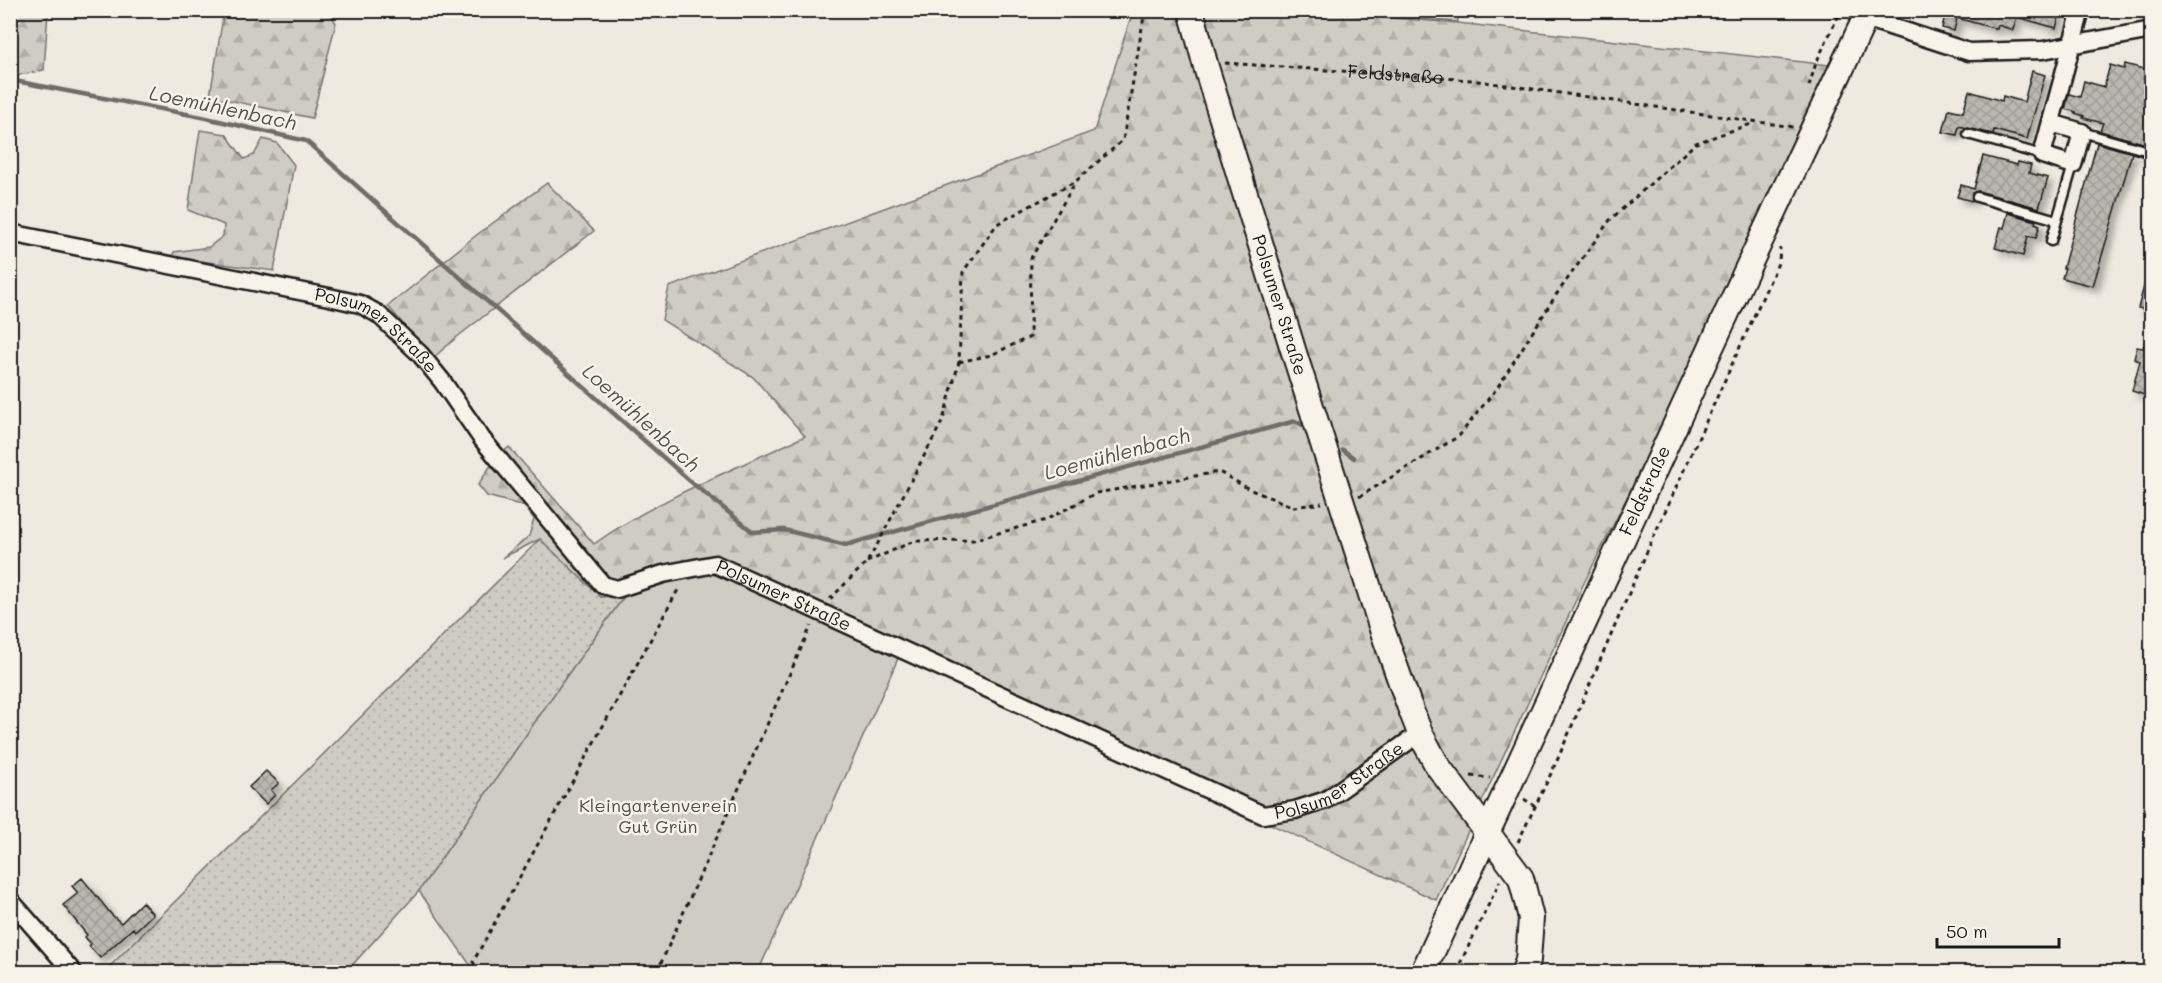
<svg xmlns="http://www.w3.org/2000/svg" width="2162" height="983" viewBox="0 0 2162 983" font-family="Mali,sans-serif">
	<defs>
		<pattern id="grass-dots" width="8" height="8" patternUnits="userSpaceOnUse" patternTransform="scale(1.5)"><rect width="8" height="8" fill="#cfccc3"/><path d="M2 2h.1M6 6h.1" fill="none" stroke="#b1afa7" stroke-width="1.8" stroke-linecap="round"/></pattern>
		<pattern id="forest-firs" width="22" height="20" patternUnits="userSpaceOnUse" patternTransform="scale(1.5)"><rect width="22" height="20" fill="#cfccc3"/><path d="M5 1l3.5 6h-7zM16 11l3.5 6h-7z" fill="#b1afa7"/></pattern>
		<pattern id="building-cross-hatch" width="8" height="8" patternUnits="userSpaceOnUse" patternTransform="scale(1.5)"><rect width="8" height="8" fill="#bab7af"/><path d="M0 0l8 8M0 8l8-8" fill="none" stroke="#9f9d96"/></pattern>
		<filter id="shadow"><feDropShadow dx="5.5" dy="5.5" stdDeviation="3" flood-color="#0004"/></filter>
	</defs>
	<rect width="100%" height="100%" fill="#eeeae0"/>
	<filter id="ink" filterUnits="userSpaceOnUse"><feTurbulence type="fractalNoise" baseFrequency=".0167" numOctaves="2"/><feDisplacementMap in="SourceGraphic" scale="12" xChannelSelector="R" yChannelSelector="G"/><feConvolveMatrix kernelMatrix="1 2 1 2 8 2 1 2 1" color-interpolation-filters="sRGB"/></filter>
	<g filter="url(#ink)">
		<path fill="url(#grass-dots)" stroke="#767470" stroke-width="1.5" d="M 540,539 L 601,597 L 626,594 L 566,677 L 419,891 L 346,972 L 104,972 Z"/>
		<path fill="url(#forest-firs)" stroke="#767470" stroke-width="1.5" d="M 11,10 L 48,11 L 44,70 L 19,75 L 11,94 Z
			M 1283,10 L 1458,23 L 1829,65 L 1774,188 L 1666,420 L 1583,585 L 1436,900 L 733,578 L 675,579 L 626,594 L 601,597 L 540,539 L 502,558 L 529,536 L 534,519 L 524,506 L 487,496 L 478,485 L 495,459 L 509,447 L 594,544 C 657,499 735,469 805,436 L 753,377 L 662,320 L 669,287 L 1094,131 L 1133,11 Z
			M 224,11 L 328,11 L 336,23 L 312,118 L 210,96 Z
			M 200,130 L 226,134 L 244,159 L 254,155 L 263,139 L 277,143 L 294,165 L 274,271 L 172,257 L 174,252 L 209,247 L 223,236 L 224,225 L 188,210 Z
			M 547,183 L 594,231 L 457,337 L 432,359 L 388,306 L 474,237 Z"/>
		<path fill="#cfccc3" stroke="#767470" stroke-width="1.5" d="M 1305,11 L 1457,11 L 1458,22 Z
			M 703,573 L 733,578 L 900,654 L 758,972 L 475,972 L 419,891 L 566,677 L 626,594 L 675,579 Z"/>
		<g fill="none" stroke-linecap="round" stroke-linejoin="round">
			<path stroke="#6f6d69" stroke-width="4.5" d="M 10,80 L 202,117 L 306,141 L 690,481 L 753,532 L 784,530 L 846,545 L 1295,421 L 1308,428
				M 1343,450 L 1354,458"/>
		</g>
		<path fill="url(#building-cross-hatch)" stroke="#1c1c1c" stroke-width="1.5" filter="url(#shadow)" d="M 1944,10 L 2061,10 L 2056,28 L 2017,17 L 2013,30 L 1998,25 L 1997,29 L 1957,18 L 1954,31 L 1942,28 L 1945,15 Z
			M 2125,64 L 2151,71 L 2151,159 L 2132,153 L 2093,286 L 2062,278 L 2065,268 L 2063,268 L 2097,143 L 2140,155 L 2145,154 L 2147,148 L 2143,143 L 2100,131 L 2103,123 L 2083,118 L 2084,116 L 2075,113 L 2076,112 L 2065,109 L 2069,94 L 2080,97 L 2084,81 L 2104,87 L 2110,65 L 2124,69 Z
			M 2032,71 L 2045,75 L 2027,139 L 1994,130 L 1993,134 L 1959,126 L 1957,135 L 1943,132 L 1949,109 L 1963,112 L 1969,91 L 2002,101 L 2003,96 L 2024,102 Z
			M 1983,156 L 2017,165 L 2018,162 L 2031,165 L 2029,173 L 2048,178 L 2039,208 L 1978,191 L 1972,193 L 1972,201 L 1957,197 L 1961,185 L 1974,189 Z
			M 2008,213 L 2036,221 L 2035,223 L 2040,225 L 2036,238 L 2028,236 L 2023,256 L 1995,248 L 2001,227 L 2004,228 Z
			M 2148,272 L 2151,272 L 2151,311 L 2138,308 Z
			M 2148,334 L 2151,334 L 2151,397 L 2132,391 L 2140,361 L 2134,359 L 2137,347 L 2143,348 Z
			M 266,771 L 279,783 L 271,790 L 275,795 L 266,804 L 249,787 Z
			M 82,878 L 111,914 L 121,923 L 142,902 L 153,914 L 135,931 L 133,928 L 100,958 L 89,946 L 91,944 L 85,937 L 87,935 L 63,905 L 78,893 L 72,886 Z"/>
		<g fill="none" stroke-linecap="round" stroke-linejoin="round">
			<defs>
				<path id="lane" d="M 2082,132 L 2141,149
					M 1968,134 L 2042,155
					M 1977,197 L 2057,220
					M 2051,241 L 2073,165"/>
				<g id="street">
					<path d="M 1865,18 L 1969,52 L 2043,50 L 2152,30"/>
					<path d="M 2051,123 L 2082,132 L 2073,165 L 2042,155 L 2081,10"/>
					<path id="s2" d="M 10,233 L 329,297 L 360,304 L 378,314 L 420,354 L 442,381 L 482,439 L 603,585 L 617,589 L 663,574 L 715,564 L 1263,815 L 1295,810 L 1326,800 L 1420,733"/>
					<path d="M 10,900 L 73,972"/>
				</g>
				<g id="secondary">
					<path id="s3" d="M 1191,10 L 1206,67 L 1295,356 L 1382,629 L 1409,705 L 1420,733 L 1437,765 L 1521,878 L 1531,918 L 1528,960 L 1524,972"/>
					<path id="s4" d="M 1423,972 L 1749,265 L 1869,10"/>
				</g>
			</defs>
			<use href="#lane" stroke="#1c1c1c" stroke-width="13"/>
			<use href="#street" stroke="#1c1c1c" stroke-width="21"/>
			<use href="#secondary" stroke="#1c1c1c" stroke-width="28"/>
			<g stroke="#1c1c1c" stroke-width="3" stroke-dasharray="4.5 4.5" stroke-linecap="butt">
				<path id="s1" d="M 1225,63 L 1471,80 L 1793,127"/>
				<path d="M 1809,86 L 1816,63 L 1841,10"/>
				<path d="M 959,362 L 991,355 L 1030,337 L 1031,258 L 1075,183"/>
				<path d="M 1359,497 L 1459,436 L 1497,388 L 1556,295 L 1610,220 L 1696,143 L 1754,123"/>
				<path d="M 867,562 L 914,541 L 973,540 L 1046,520 L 1096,493 L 1219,472 L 1251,490 L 1294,507 L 1322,503"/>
				<path d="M 830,599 L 867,562 L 876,547 L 943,420 L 959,362 L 963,272 L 997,224 L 1076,181 L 1123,140 L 1145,10"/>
				<path d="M 1471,776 L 1490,778"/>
				<path d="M 1524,799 L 1535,806"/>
				<path d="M 1518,842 L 1556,763 L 1648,549 L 1779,261 L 1780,248"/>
				<path d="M 480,972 L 473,962 L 679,588"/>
				<path d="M 657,972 L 811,626"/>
				<path d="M 1456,972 L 1500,881"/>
			</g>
			<use href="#lane" stroke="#f7f3e8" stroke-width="8"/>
			<use href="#street" stroke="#f7f3e8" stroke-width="16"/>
			<use href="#secondary" stroke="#f7f3e8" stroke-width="24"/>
		</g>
	</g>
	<g text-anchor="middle" stroke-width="5" stroke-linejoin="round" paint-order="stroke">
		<g font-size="18" fill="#1c1c1c" stroke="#f7f3e8">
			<text dy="6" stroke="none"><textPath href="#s1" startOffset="171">Feldstraße</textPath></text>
			<text dy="6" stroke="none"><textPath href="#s3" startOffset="308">Polsumer Straße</textPath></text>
			<text dy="6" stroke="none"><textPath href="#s2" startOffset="384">Polsumer Straße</textPath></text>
			<text dy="6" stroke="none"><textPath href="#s4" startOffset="530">Feldstraße</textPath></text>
			<text dy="6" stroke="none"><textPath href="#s2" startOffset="922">Polsumer Straße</textPath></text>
			<text dy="6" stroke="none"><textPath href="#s2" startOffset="1534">Polsumer Straße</textPath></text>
		</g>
		<g font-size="18" fill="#52514e" stroke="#f7f3e8">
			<text x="658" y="812">Kleingartenverein<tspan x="658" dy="21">Gut Grün</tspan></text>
		</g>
		<g font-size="20" font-style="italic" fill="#535250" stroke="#f7f3e8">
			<text transform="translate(223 108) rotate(12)" y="7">Loemühlenbach</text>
			<text transform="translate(641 418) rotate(42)" y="7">Loemühlenbach</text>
			<text transform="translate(1117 454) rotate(-15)" y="7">Loemühlenbach</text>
		</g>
	</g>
	<rect width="2162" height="983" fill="none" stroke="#f7f3e8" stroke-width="36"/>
	<rect x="18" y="18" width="2126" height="947" fill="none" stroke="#1c1c1c" stroke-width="2" filter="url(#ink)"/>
	<path d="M1937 938v9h122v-9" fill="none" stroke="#1c1c1c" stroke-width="3"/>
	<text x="1946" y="938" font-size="18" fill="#1c1c1c" stroke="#f7f3e8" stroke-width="4.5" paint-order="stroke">50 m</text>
</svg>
